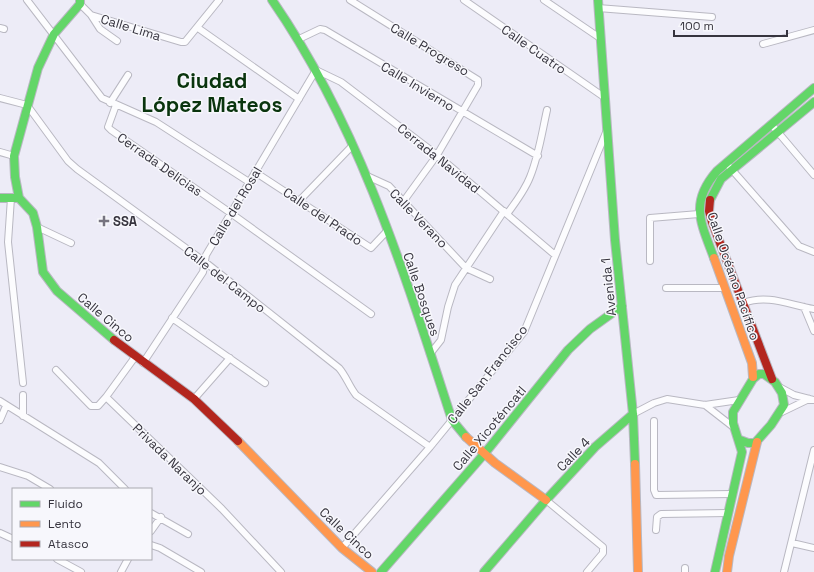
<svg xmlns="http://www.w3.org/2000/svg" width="814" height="572" viewBox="0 0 814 572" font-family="'Space Grotesk',sans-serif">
	<rect width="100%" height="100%" fill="#edecf7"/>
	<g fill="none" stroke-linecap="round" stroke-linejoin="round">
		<defs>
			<path id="street" d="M 27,0 L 102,98 L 156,122 L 249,182
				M 350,0 L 478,80 L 478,85 L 437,155 L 403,202
				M 464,0 L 604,97
				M 544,0 L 600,38
				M 80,4 L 91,15 L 181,42 L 185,42 L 219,0
				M 598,8 L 712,17
				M 91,15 L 100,29 L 117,41
				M 0,28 L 4,29
				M 198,28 L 299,99
				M 299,39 L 320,29 L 325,30 L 538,156
				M 763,44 L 814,30
				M 0,98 L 27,105 L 68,161 L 77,169 L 205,262 L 339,368 C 346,376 349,386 356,395 L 430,447
				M 110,103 L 128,75
				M 116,105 L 108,127 L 111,130 L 232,214 L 371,314
				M 771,124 L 814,175
				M 0,152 L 14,156
				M 726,163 L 799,246 L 814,252
				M 255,172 L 371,248 L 387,231
				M 367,176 L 389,186 L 466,268 L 490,279
				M 11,198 L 8,242 L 23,383
				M 299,201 L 353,145
				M 507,214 C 516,202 525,190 530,177 C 539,155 542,132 547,110
				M 37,227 L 71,243
				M 650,261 L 650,218 L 699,214
				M 666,288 L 725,288
				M 744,303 C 767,294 790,305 814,309
				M 804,307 L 814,331
				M 172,318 L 265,383
				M 430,354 L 441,340 L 448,307 L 455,285 L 504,211
				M 143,363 L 203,272 L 206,255 L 316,70 L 341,82 L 437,155 L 555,255
				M 56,370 L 91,406 L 98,406 L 106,397 L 222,509 L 281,572
				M 781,388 L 794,395 L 814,400
				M 23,395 L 23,416
				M 106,397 L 135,357
				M 194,399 L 230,358
				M 0,401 L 99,463 L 125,489
				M 705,405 L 732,426
				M 782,412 L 809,399
				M 633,414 L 654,403 L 667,399 L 705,405 L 739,400
				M 0,420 L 6,406
				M 654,421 L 654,490 L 656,495 L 732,494
				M 0,467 L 28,476 L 50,489
				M 546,500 L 603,547 L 603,553 L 587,572
				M 151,513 L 188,534
				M 656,530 L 657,517 L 661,514 L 728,513
				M 151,531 L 161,517
				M 0,533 L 13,539
				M 792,543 L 814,548
				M 151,545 L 160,548 L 201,572
				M 342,548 L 430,447 L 524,332 L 607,130
				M 57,559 L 81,572
				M 121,572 L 128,559
				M 685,572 L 685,568
				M 784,572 L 814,450"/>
			<path id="fast" d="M 80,0 L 80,4 L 54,34 L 38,68 L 14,156 L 15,177 L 19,198 L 33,213 L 37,227 L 43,272 L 57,291 L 114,340
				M 272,0 C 360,127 405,275 452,420 L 466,437
				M 598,0 L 615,240 L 633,414 L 635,464
				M 0,198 L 19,198
				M 710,200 L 721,179 L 814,102
				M 714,258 C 701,223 689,203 717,171 L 814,88
				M 381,572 L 485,453 L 568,350 L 590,329 L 622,306
				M 484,572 L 546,500 L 595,447 L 633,414
				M 715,572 L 742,452 L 733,423 L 733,412 L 753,379 L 759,374 L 764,374 L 775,382 L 782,393 L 784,405 L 771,425 L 755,443 L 748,443 L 740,440"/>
			<path id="slow" d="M 714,258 L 752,363 L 753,377
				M 466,437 L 495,463 L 546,500
				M 238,441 L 342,548 L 372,572
				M 635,464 L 638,572
				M 727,572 L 729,556 L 757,442"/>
			<path id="jam" d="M 710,200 L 709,211 L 712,222 L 772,379
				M 114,340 L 194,399 L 238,441"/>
		</defs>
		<use href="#street" stroke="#b9b8c2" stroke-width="8"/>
		<use href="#fast" stroke="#b9b8c2" stroke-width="10"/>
		<use href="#slow" stroke="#b9b8c2" stroke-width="10"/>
		<use href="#jam" stroke="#b9b8c2" stroke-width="10"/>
		<use href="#street" stroke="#fcfcfe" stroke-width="6"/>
		<use href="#fast" stroke="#63d668" stroke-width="8"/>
		<use href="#slow" stroke="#ff974d" stroke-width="8"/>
		<use href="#jam" stroke="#b3261e" stroke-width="8"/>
	</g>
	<path fill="#76747f" stroke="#f7f7fc" stroke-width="1.5" d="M102 215h4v4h4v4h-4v4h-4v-4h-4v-4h4z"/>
	<g text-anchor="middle" stroke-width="3" stroke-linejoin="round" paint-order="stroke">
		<g font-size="13" fill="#36343e" stroke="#f7f7fc">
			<text transform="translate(131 27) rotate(17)" y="5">Calle Lima</text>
			<text transform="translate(430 49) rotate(31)" y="5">Calle Progreso</text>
			<text transform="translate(534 49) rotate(35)" y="5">Calle Cuatro</text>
			<text transform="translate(418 86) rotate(31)" y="5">Calle Invierno</text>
			<text transform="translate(439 158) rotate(39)" y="5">Cerrada Navidad</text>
			<text transform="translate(160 164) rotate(35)" y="5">Cerrada Delicias</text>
			<text transform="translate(235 206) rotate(-59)" y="5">Calle del Rosal</text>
			<text transform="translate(323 216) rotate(34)" y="5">Calle del Prado</text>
			<text transform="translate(419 218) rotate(46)" y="5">Calle Verano</text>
			<text transform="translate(734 276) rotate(71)" y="5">Calle Océano Pacífico</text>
			<text transform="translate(225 279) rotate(38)" y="5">Calle del Campo</text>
			<text transform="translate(608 287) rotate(-96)" y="5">Avenida 1</text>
			<text transform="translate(422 294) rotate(71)" y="5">Calle Bosques</text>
			<text transform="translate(106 317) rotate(40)" y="5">Calle Cinco</text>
			<text transform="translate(487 374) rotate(-52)" y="5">Calle San Francisco</text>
			<text transform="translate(489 428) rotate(-50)" y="5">Calle Xicoténcatl</text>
			<text transform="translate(573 454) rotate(-46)" y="5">Calle 4</text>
			<text transform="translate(170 459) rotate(44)" y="5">Privada Naranjo</text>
			<text transform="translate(347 533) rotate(43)" y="5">Calle Cinco</text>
		</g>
		<g font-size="13" font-weight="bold" fill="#36343e" stroke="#f7f7fc" text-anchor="start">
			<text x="113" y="226">SSA</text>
		</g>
		<g font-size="21" font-weight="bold" fill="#0a350e" stroke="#f7f7fc">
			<text x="212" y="88">Ciudad<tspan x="212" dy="24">López Mateos</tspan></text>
		</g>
	</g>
	<rect x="12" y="488" width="140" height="72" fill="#f7f7fc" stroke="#aaa9b0"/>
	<rect x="20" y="501" width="20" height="6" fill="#63d668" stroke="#aaa9b0"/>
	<text x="48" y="508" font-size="12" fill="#36343e">Fluido</text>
	<rect x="20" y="521" width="20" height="6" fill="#ff974d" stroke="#aaa9b0"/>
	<text x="48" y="528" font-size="12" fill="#36343e">Lento</text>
	<rect x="20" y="541" width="20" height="6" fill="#b3261e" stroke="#aaa9b0"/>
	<text x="48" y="548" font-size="12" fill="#36343e">Atasco</text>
	<path d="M674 30v6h113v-6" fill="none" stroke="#36343e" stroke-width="2"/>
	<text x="680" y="30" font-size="12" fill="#36343e" stroke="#f7f7fc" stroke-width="3" paint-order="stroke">100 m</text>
</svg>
